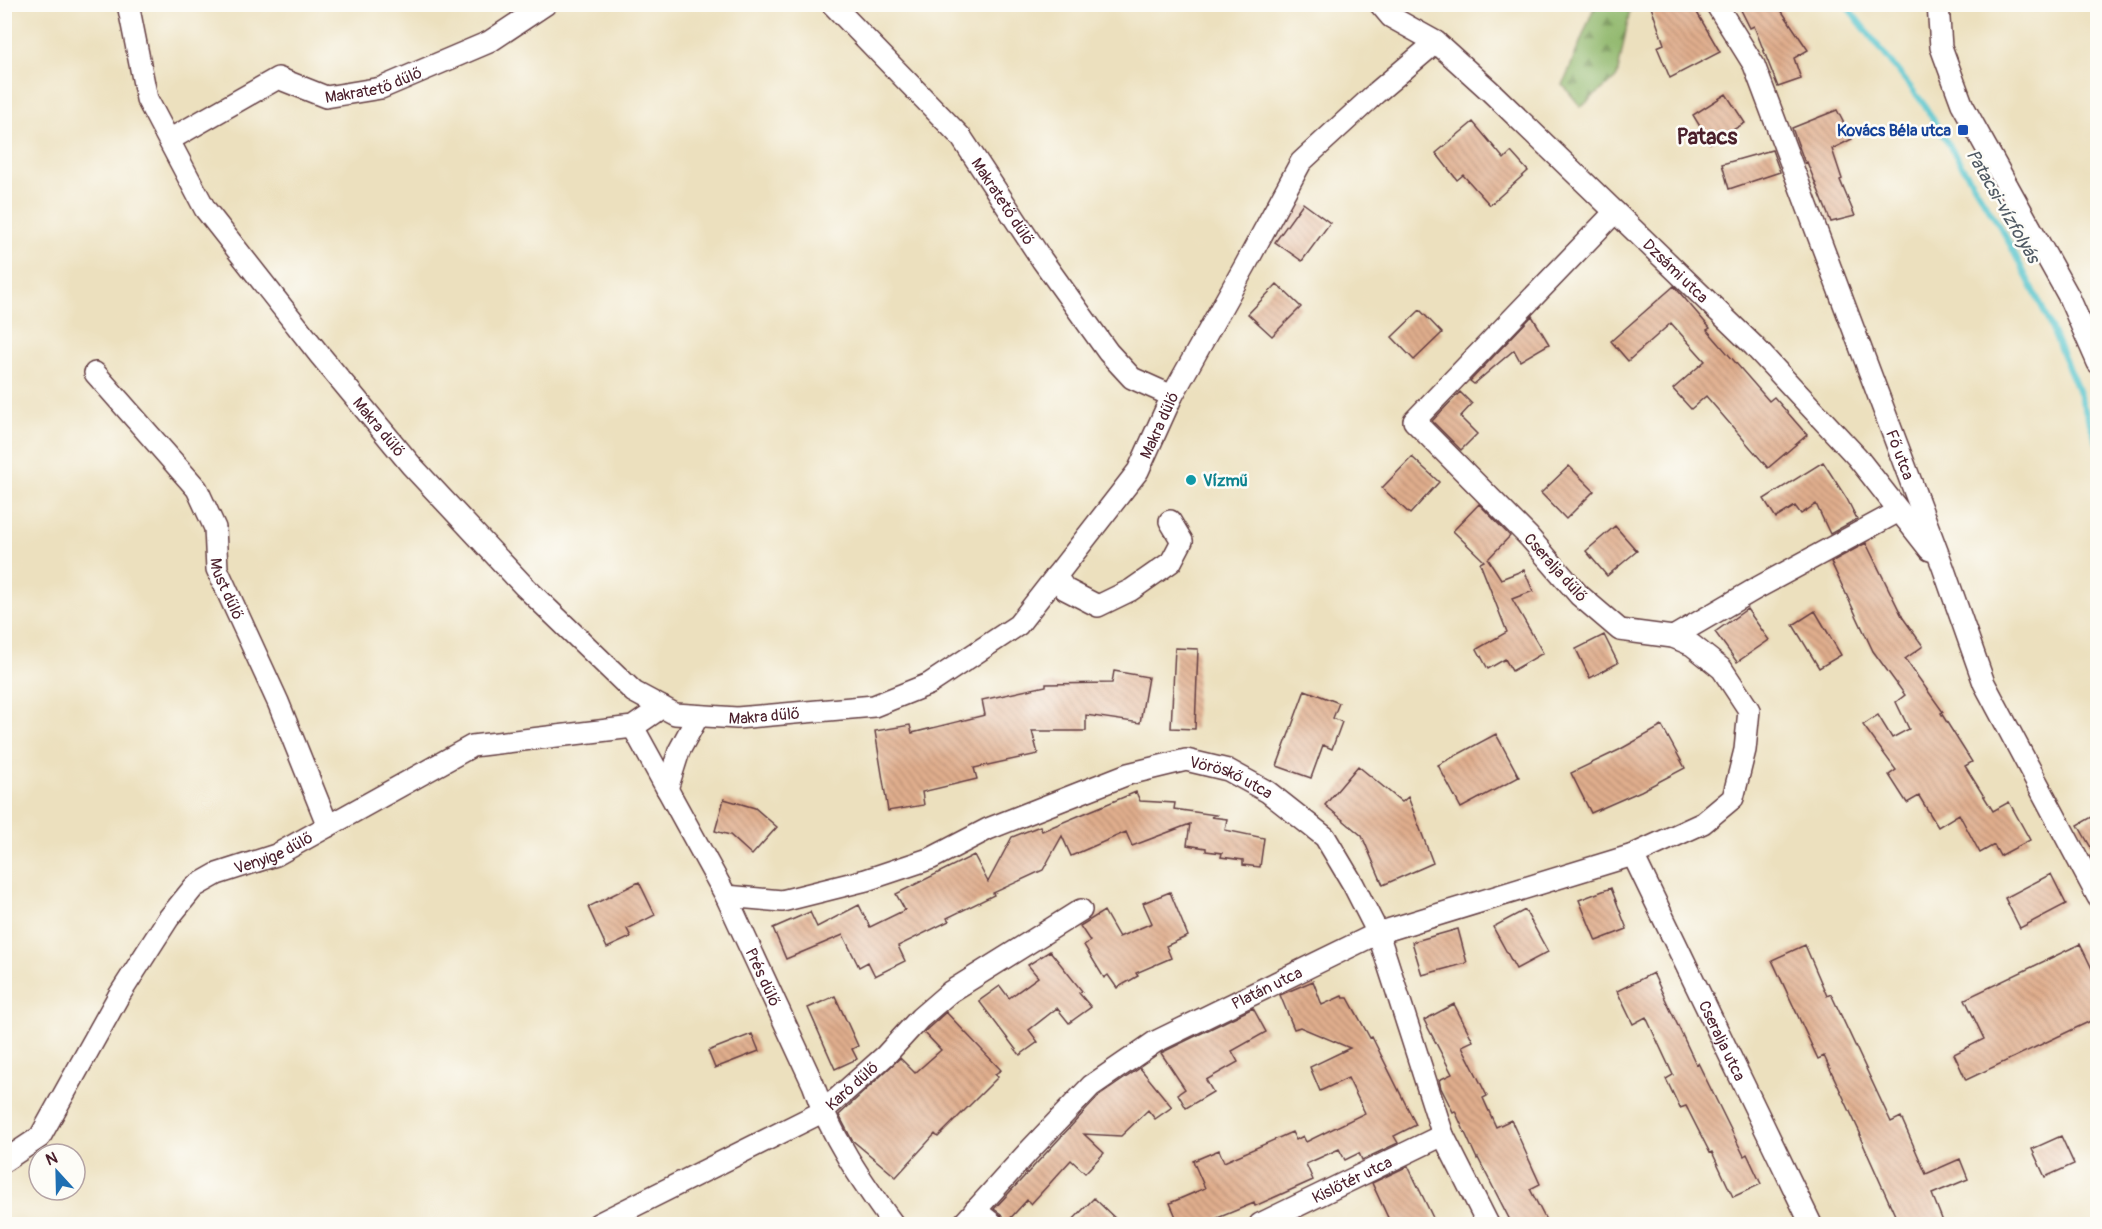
<svg xmlns="http://www.w3.org/2000/svg" width="2102" height="1229" viewBox="0 0 2102 1229" font-family="Pangolin,sans-serif">
	<defs>
		<pattern id="forest-firs" width="22" height="20" patternUnits="userSpaceOnUse" patternTransform="scale(1.5)"><rect width="22" height="20" fill="#91b86d"/><path d="M5 1l3.5 6h-7zM16 11l3.5 6h-7z" fill="#78955a"/></pattern>
		<pattern id="building-back-hatch" width="6" height="6" patternUnits="userSpaceOnUse" patternTransform="scale(1.5)"><rect width="6" height="6" fill="#e0ae8d"/><path d="M-1 5l2 2M0 0l6 6M5-1l2 2" fill="none" stroke="#b88d73"/></pattern>
	</defs>
	<rect width="100%" height="100%" fill="#fdfcf7"/>
	<filter id="ink" filterUnits="userSpaceOnUse"><feTurbulence type="fractalNoise" baseFrequency=".0167" numOctaves="2"/><feDisplacementMap in="SourceGraphic" scale="12" xChannelSelector="R" yChannelSelector="G"/><feConvolveMatrix kernelMatrix="1 2 1 2 8 2 1 2 1" color-interpolation-filters="sRGB"/></filter>
	<filter id="wash" filterUnits="userSpaceOnUse"><feTurbulence type="fractalNoise" baseFrequency=".008" numOctaves="4" result="noise"/><feDisplacementMap in="SourceGraphic" scale="24" xChannelSelector="R" yChannelSelector="G"/><feGaussianBlur stdDeviation="1.35" result="paint"/><feColorMatrix in="noise" values="0 0 0 0 0 0 0 0 0 0 0 0 0 0 0 0 0 1.4 0 .05"/><feComposite in="paint" operator="in"/></filter>
	<g filter="url(#wash)">
		<rect width="100%" height="100%" fill="#ece0be"/>
		<path fill="url(#forest-firs)" stroke="#6e6c4c" stroke-width="1.5" d="M 1595,5 L 1631,5 L 1617,77 L 1581,107 L 1563,85 Z"/>
		<g fill="none" stroke-linecap="round" stroke-linejoin="round">
			<path stroke="#57c4cc" stroke-width="6" d="M 1845,4 L 1923,103 L 2005,235 L 2042,307 L 2076,385 L 2098,445"/>
		</g>
		<g id="blocks">
			<path fill="url(#building-back-hatch)" d="M 1650,4 L 1692,4 L 1720,52 L 1670,78 L 1657,47 L 1664,44 Z
				M 1738,4 L 1777,4 L 1808,50 L 1794,58 L 1801,79 L 1778,87 L 1754,26 L 1750,28 Z
				M 1726,94 L 1745,123 L 1710,143 L 1693,115 Z
				M 1837,110 L 1852,139 L 1832,149 L 1842,179 L 1840,180 L 1855,216 L 1831,222 L 1807,162 L 1805,163 L 1792,128 Z
				M 1473,122 L 1504,159 L 1511,152 L 1528,171 L 1490,205 L 1463,175 L 1457,180 L 1436,153 Z
				M 1772,150 L 1780,172 L 1729,189 L 1722,164 Z
				M 1303,203 L 1330,223 L 1302,261 L 1275,242 Z
				M 1277,284 L 1301,307 L 1272,336 L 1248,314 Z
				M 1674,286 L 1710,328 L 1707,330 L 1769,401 L 1774,397 L 1807,435 L 1768,468 L 1706,396 L 1691,409 L 1673,389 L 1705,361 L 1671,323 L 1628,361 L 1611,341 Z
				M 1420,310 L 1442,333 L 1414,360 L 1392,337 Z
				M 1532,316 L 1549,344 L 1520,361 L 1514,350 L 1474,384 L 1470,381 Z
				M 1460,392 L 1472,404 L 1460,417 L 1477,434 L 1461,450 L 1432,421 Z
				M 1412,457 L 1439,482 L 1410,514 L 1382,488 Z
				M 1823,462 L 1847,499 L 1857,519 L 1830,534 L 1816,504 L 1801,514 L 1795,506 L 1776,518 L 1764,499 Z
				M 1569,466 L 1594,491 L 1566,519 L 1541,493 Z
				M 1479,504 L 1510,536 L 1488,559 L 1501,579 L 1524,570 L 1533,591 L 1512,599 L 1543,653 L 1512,671 L 1505,659 L 1488,669 L 1477,649 L 1507,632 L 1480,563 L 1484,561 L 1453,531 Z
				M 1615,526 L 1637,551 L 1607,576 L 1586,551 Z
				M 1866,543 L 1903,618 L 1923,646 L 1905,659 L 1943,712 L 1941,713 L 1972,762 L 1965,766 L 1993,811 L 2009,802 L 2030,840 L 2000,856 L 1994,845 L 1980,853 L 1959,814 L 1938,827 L 1919,796 L 1907,803 L 1889,775 L 1896,770 L 1863,725 L 1878,715 L 1892,738 L 1909,729 L 1896,702 L 1905,695 L 1873,651 L 1831,562 Z
				M 1747,609 L 1769,640 L 1737,662 L 1715,632 Z
				M 1815,611 L 1841,655 L 1819,668 L 1793,625 Z
				M 1604,635 L 1618,663 L 1590,678 L 1576,649 Z
				M 1175,648 L 1198,649 L 1195,729 L 1171,728 Z
				M 1114,671 L 1148,677 L 1140,723 L 1086,715 L 1086,731 L 1032,731 L 1038,754 L 974,768 L 977,779 L 922,792 L 924,805 L 888,811 L 875,731 L 910,725 L 912,733 L 985,715 L 982,700 L 1046,686 L 1046,684 L 1112,683 Z
				M 1305,690 L 1339,703 L 1333,718 L 1342,722 L 1332,749 L 1323,745 L 1311,778 L 1277,766 Z
				M 1662,726 L 1685,768 L 1641,791 L 1591,813 L 1571,773 L 1619,750 Z
				M 1496,734 L 1519,777 L 1461,808 L 1438,765 Z
				M 1358,766 L 1402,802 L 1408,797 L 1433,863 L 1383,885 L 1362,836 L 1325,805 Z
				M 1136,792 L 1140,801 L 1175,803 L 1174,809 L 1216,815 L 1211,817 L 1227,819 L 1225,830 L 1264,838 L 1260,867 L 1243,865 L 1243,860 L 1221,857 L 1222,853 L 1206,851 L 1206,848 L 1187,845 L 1190,824 L 1132,846 L 1126,832 L 1071,856 L 1062,836 L 1043,870 L 993,893 L 994,895 L 947,918 L 949,921 L 898,946 L 905,961 L 875,976 L 868,962 L 859,967 L 843,935 L 786,959 L 773,928 L 810,912 L 817,927 L 859,905 L 870,927 L 905,910 L 896,894 L 974,855 L 988,882 L 1012,837 L 1040,826 L 1042,831 Z
				M 724,799 L 755,808 L 777,827 L 752,855 L 730,835 L 715,831 Z
				M 2097,814 L 2097,858 L 2078,825 Z
				M 2051,874 L 2066,904 L 2020,928 L 2005,898 Z
				M 639,882 L 655,915 L 627,929 L 631,937 L 607,948 L 588,907 Z
				M 1611,888 L 1627,929 L 1596,941 L 1579,900 Z
				M 1170,892 L 1188,936 L 1166,946 L 1171,958 L 1136,973 L 1138,976 L 1117,988 L 1108,975 L 1104,978 L 1084,945 L 1090,941 L 1080,926 L 1104,911 L 1119,937 L 1152,923 L 1143,903 Z
				M 1525,910 L 1548,952 L 1516,969 L 1493,927 Z
				M 1458,929 L 1467,963 L 1422,975 L 1412,942 Z
				M 2080,944 L 2097,979 L 2097,1018 L 1966,1080 L 1954,1054 L 1984,1039 L 1965,999 Z
				M 1805,945 L 1827,996 L 1831,994 L 1891,1122 L 1901,1117 L 1926,1174 L 1960,1159 L 1968,1179 L 1932,1194 L 1944,1224 L 1899,1224 L 1859,1135 L 1861,1135 L 1824,1056 L 1818,1059 L 1772,960 Z
				M 1050,951 L 1082,991 L 1079,993 L 1091,1007 L 1069,1023 L 1057,1008 L 1029,1030 L 1038,1042 L 1020,1055 L 979,1001 L 1000,986 L 1009,998 L 1038,977 L 1028,965 Z
				M 1653,973 L 1696,1064 L 1698,1063 L 1744,1156 L 1747,1154 L 1761,1184 L 1733,1197 L 1712,1152 L 1710,1153 L 1686,1106 L 1680,1108 L 1666,1079 L 1673,1075 L 1646,1017 L 1633,1024 L 1617,991 Z
				M 1313,981 L 1322,1005 L 1342,996 L 1343,998 L 1348,998 L 1370,1038 L 1372,1037 L 1416,1125 L 1394,1136 L 1398,1143 L 1362,1160 L 1359,1153 L 1345,1160 L 1339,1149 L 1306,1164 L 1313,1180 L 1255,1206 L 1254,1203 L 1203,1224 L 1179,1224 L 1170,1203 L 1205,1188 L 1193,1161 L 1219,1150 L 1224,1162 L 1292,1132 L 1296,1140 L 1303,1136 L 1306,1142 L 1365,1113 L 1348,1078 L 1320,1091 L 1310,1067 L 1350,1048 L 1300,1027 L 1294,1029 L 1280,995 Z
				M 835,996 L 858,1046 L 852,1049 L 857,1059 L 835,1069 L 808,1008 Z
				M 1454,1004 L 1473,1041 L 1462,1046 L 1487,1096 L 1483,1098 L 1496,1127 L 1511,1120 L 1540,1184 L 1530,1189 L 1548,1224 L 1512,1224 L 1478,1158 L 1477,1159 L 1455,1111 L 1453,1112 L 1441,1088 L 1439,1080 L 1452,1074 L 1424,1020 Z
				M 1253,1008 L 1266,1032 L 1232,1051 L 1238,1062 L 1206,1080 L 1213,1092 L 1186,1108 L 1178,1094 L 1185,1089 L 1161,1053 Z
				M 946,1012 L 1001,1070 L 995,1074 L 998,1077 L 938,1137 L 935,1134 L 896,1177 L 852,1140 L 839,1115 L 900,1058 L 915,1073 L 941,1050 L 924,1032 Z
				M 752,1034 L 759,1051 L 715,1068 L 708,1051 Z
				M 1140,1068 L 1172,1107 L 1155,1119 L 1148,1110 L 1121,1136 L 1084,1134 L 1104,1153 L 1085,1173 L 1071,1160 L 1031,1204 L 1027,1200 L 1006,1223 L 1001,1214 L 994,1209 L 1099,1096 Z
				M 2061,1136 L 2074,1164 L 2045,1177 L 2032,1149 Z
				M 1408,1166 L 1436,1224 L 1391,1224 L 1372,1183 Z
				M 1094,1198 L 1121,1224 L 1069,1224 Z"/>
		</g>
	</g>
	<g filter="url(#ink)">
		<use href="#blocks" fill-opacity="0" stroke="#623c41" stroke-width="1.5"/>
		<g fill="none" stroke-linecap="round" stroke-linejoin="round">
			<defs>
				<g id="minor">
					<path id="s1" d="M 128,4 L 147,99 L 205,209 L 319,354 L 411,465 L 524,586 L 634,692 L 675,714 L 737,718 L 874,706 L 929,684 L 1018,625 L 1138,471 L 1172,396 L 1246,264 L 1301,162 L 1376,93 L 1436,42"/>
					<path id="s2" d="M 832,4 L 961,137 L 1042,260 L 1108,352 L 1132,378 L 1172,396"/>
					<path id="s3" d="M 1380,4 L 1391,17 L 1436,42 L 1490,91 L 1754,346 L 1857,457 L 1930,550"/>
					<path id="s4" d="M 1716,4 L 1754,65 L 1943,567 L 1984,683 L 2098,897"/>
					<path d="M 1938,4 L 1941,47 L 1962,104 L 2068,295 L 2098,363"/>
					<path id="s5" d="M 169,140 L 278,78 L 326,97 L 381,88 L 489,42 L 546,4"/>
					<path id="s6" d="M 95,373 L 197,489 L 215,528 L 217,569 L 278,702 L 328,826"/>
					<path d="M 1056,576 L 1065,589 L 1098,606 L 1131,590 L 1171,562 L 1182,541 L 1170,521"/>
					<path d="M 1673,637 L 1757,588 L 1899,511"/>
					<path id="s7" d="M 633,727 L 726,896 L 813,1084 C 830,1135 862,1182 893,1224"/>
					<path d="M 667,789 L 679,751 L 698,716"/>
					<path id="s8" d="M 1633,855 L 1811,1224"/>
					<path id="s9" d="M 726,896 L 782,901 L 866,880 L 932,858 L 988,829 L 1128,774 L 1186,760 L 1228,770 L 1268,792 L 1325,837 L 1353,884 L 1378,933 L 1443,1135 L 1488,1224"/>
					<path id="s10" d="M 4,1161 L 40,1137 L 118,997 L 168,919 L 194,887 L 217,874 L 276,855 L 472,746 L 633,727 L 662,707"/>
					<path d="M 975,1210 L 993,1224"/>
					<path id="s11" d="M 598,1224 L 822,1112 L 885,1056 L 920,1018 L 950,992 L 1081,910"/>
					<path id="s12" d="M 963,1224 L 1028,1152 L 1091,1086 L 1155,1042 L 1378,933 L 1633,855 L 1703,823 L 1733,798 L 1745,750 L 1749,710 L 1722,669 L 1692,645 L 1673,637 L 1620,630 L 1579,595 L 1529,537 L 1414,421 L 1615,212"/>
					<path id="s13" d="M 1260,1224 L 1443,1135"/>
				</g>
			</defs>
			<use href="#minor" stroke="#623c41" stroke-width="24"/>
			<use href="#minor" stroke="#fff" stroke-width="21"/>
		</g>
	</g>
	<rect fill="#1a4fb4" stroke="#fdfcf7" stroke-width="2" x="1957" y="124" width="12" height="12" rx="3"/>
	<circle fill="#0f9aa8" stroke="#fdfcf7" stroke-width="2" cx="1191" cy="480" r="6"/>
	<g text-anchor="middle" stroke-width="5" stroke-linejoin="round" paint-order="stroke">
		<g font-size="16" fill="#4a1f2b" stroke="#fdfcf7">
			<text dy="6" stroke="none"><textPath href="#s5" startOffset="226">Makratető dűlő</textPath></text>
			<text dy="6" stroke="none"><textPath href="#s2" startOffset="262">Makratető dűlő</textPath></text>
			<text dy="6" stroke="none"><textPath href="#s3" startOffset="400">Dzsámi utca</textPath></text>
			<text dy="6" stroke="none"><textPath href="#s1" startOffset="500">Makra dűlő</textPath></text>
			<text dy="6" stroke="none"><textPath href="#s1" startOffset="1526">Makra dűlő</textPath></text>
			<text dy="6" stroke="none"><textPath href="#s4" startOffset="488">Fő utca</textPath></text>
			<text transform="translate(1556 567) rotate(48)" y="6">Cseralja dűlő</text>
			<text dy="6" stroke="none"><textPath href="#s6" startOffset="260">Must dűlő</textPath></text>
			<text dy="6" stroke="none"><textPath href="#s1" startOffset="1004">Makra dűlő</textPath></text>
			<text dy="6" stroke="none"><textPath href="#s9" startOffset="534">Vöröskő utca</textPath></text>
			<text dy="6" stroke="none"><textPath href="#s10" startOffset="424">Venyige dűlő</textPath></text>
			<text dy="6" stroke="none"><textPath href="#s7" startOffset="282">Prés dűlő</textPath></text>
			<text dy="6" stroke="none"><textPath href="#s12" startOffset="390">Platán utca</textPath></text>
			<text dy="6" stroke="none"><textPath href="#s8" startOffset="206">Cseralja utca</textPath></text>
			<text dy="6" stroke="none"><textPath href="#s11" startOffset="290">Karó dűlő</textPath></text>
			<text dy="6" stroke="none"><textPath href="#s13" startOffset="102">Kislőtér utca</textPath></text>
		</g>
		<g font-size="16" font-weight="bold" fill="#164399" stroke="#fdfcf7" text-anchor="end">
			<text x="1951" y="136">Kovács Béla utca</text>
		</g>
		<g font-size="16" font-weight="bold" fill="#0d838f" stroke="#fdfcf7" text-anchor="start">
			<text x="1203" y="486">Vízmű</text>
		</g>
		<g font-size="18" font-style="italic" fill="#4f5963" stroke="#fdfcf7">
			<text transform="translate(2003 206) rotate(60)" y="6">Patacsi-vízfolyás</text>
		</g>
		<g font-size="22" font-weight="bold" fill="#4a1f2b" stroke="#fdfcf7">
			<text x="1707" y="144">Patacs</text>
		</g>
	</g>
	<rect width="2102" height="1229" fill="none" stroke="#fdfcf7" stroke-width="24"/>
	<g transform="translate(57 1172) rotate(338)"><circle r="28" fill="#fdfcf7" stroke="#b5a4a5" stroke-width="1.5"/>
	<path d="M0-4.5L10 22L0 15L-10 22Z" fill="#1f6fb2"/>
	<text y="-9" font-size="16" font-weight="bold" text-anchor="middle" fill="#4a1f2b">N</text>
	</g>
</svg>
